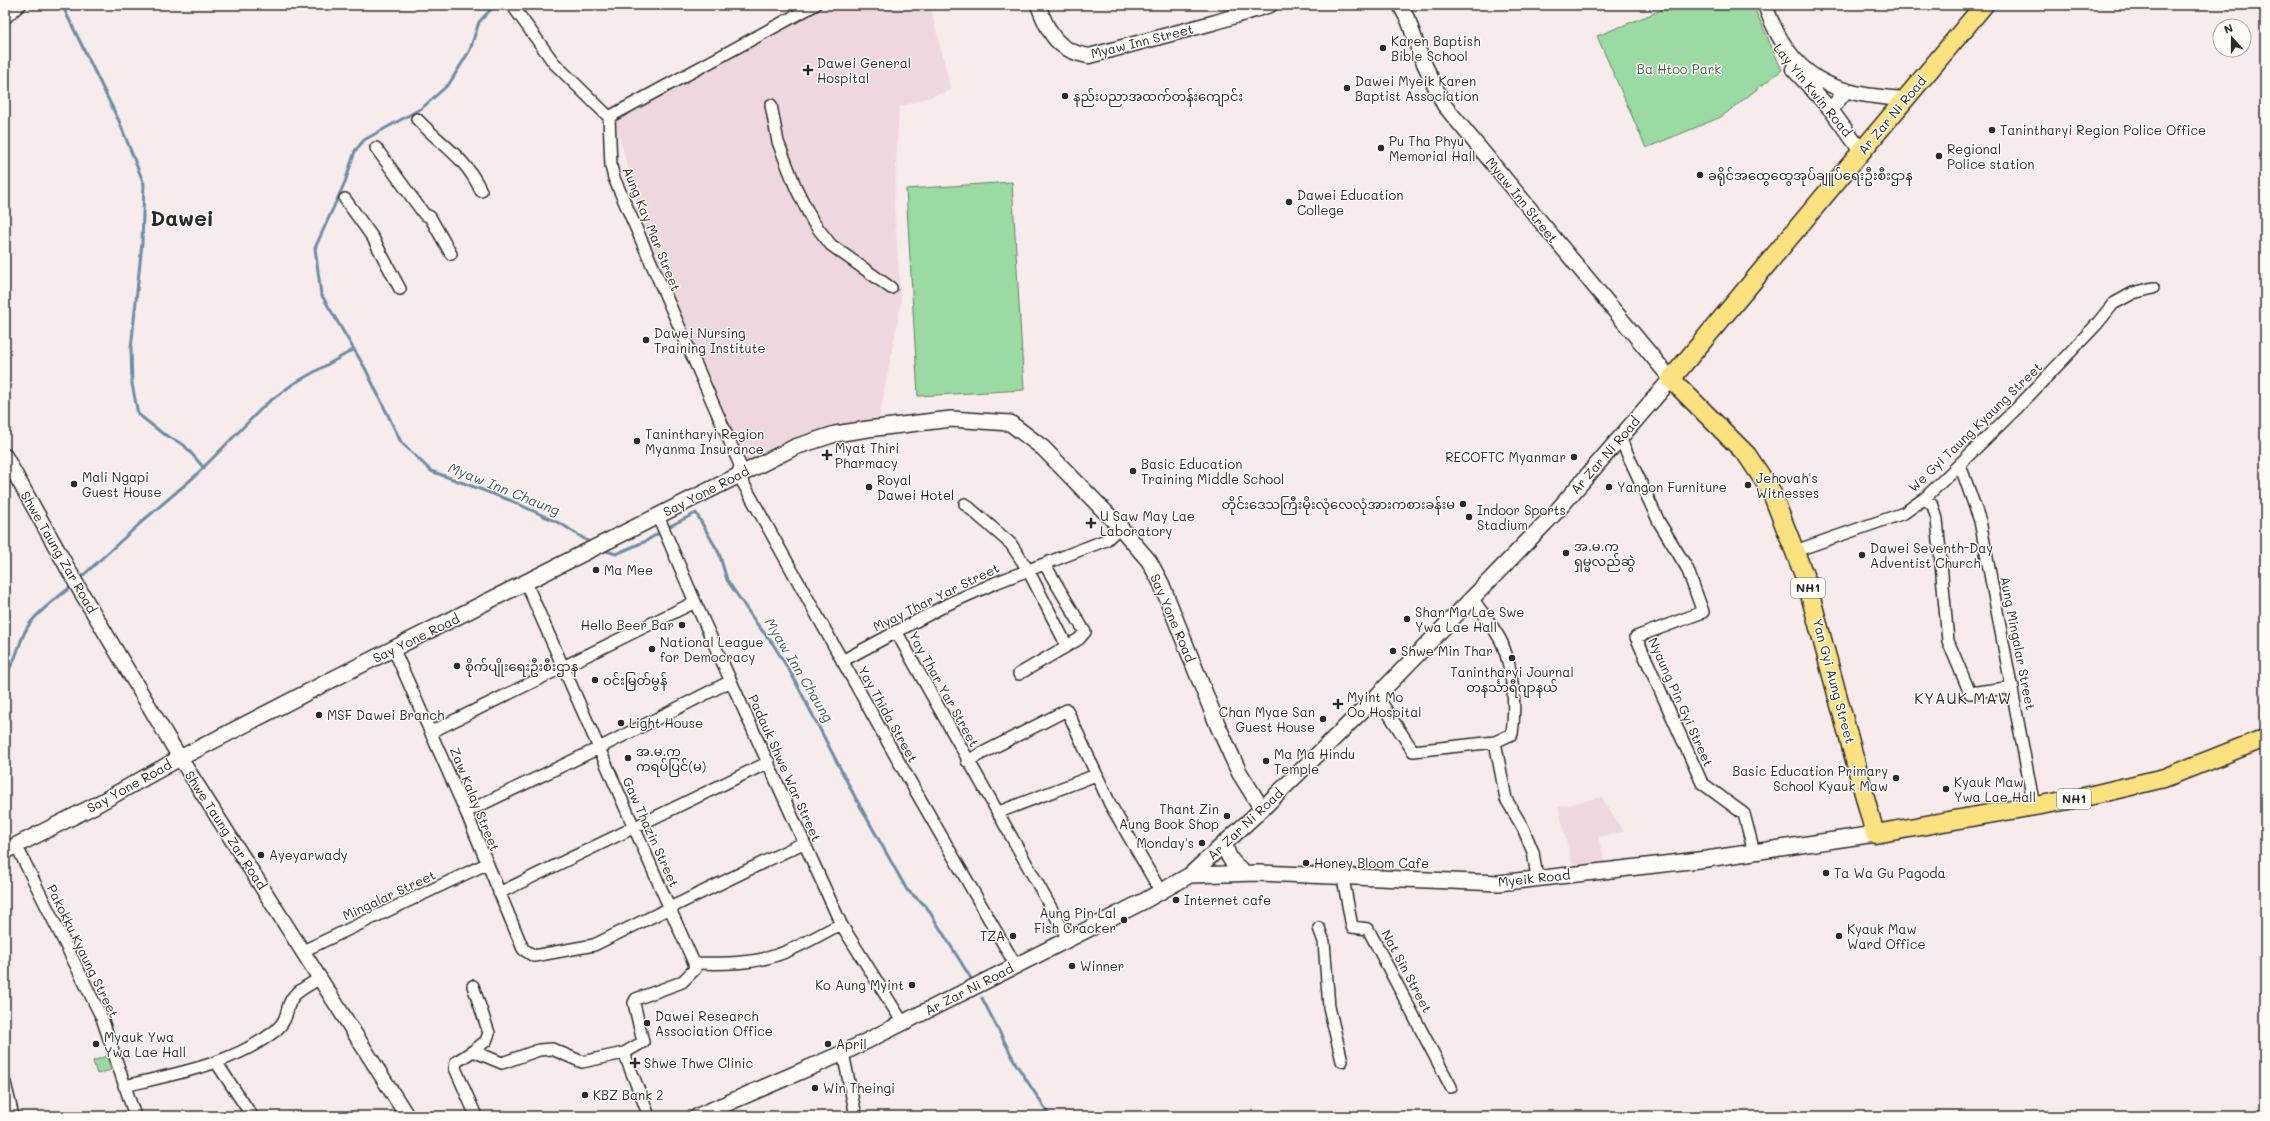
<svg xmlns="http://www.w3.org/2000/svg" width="2270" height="1121" viewBox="0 0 2270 1121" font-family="Mali,'Noto Sans Myanmar',sans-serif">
	<rect width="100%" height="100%" fill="#f7ebec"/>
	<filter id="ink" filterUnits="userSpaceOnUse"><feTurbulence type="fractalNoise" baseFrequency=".025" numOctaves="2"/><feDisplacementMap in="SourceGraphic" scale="8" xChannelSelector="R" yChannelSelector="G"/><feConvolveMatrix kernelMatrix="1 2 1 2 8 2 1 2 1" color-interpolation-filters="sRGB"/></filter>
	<g filter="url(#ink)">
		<path fill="#efd7df" d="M 833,5 L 930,5 L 951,90 L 899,107 L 894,207 L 901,303 L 879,419 L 848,426 L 747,463 L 690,351 L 660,282 L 615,122 L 729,55 Z
			M 1602,797 L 1624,832 L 1598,837 L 1606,867 L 1574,871 L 1558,807 Z"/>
		<path fill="#9bdaa3" stroke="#638267" d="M 1674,5 L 1753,5 L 1782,70 L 1721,117 L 1646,148 L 1597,36 Z
			M 1012,182 L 1024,390 L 918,396 L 906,189 Z
			M 107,1056 L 111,1070 L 97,1074 L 93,1061 Z"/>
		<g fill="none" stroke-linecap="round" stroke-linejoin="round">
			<path stroke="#6c8ea5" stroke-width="3" d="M 62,5 L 119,121 L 144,184 L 142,243 L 131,349 L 132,384 L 138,414 L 162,433 L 184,445 L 204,468
				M 495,5 L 479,22 L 470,50 L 449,84 L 422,108 L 364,140 L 355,151 L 345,182 L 315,248 L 321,294 L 365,368 L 401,442 L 431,471 L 512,501 L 563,525 L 592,544
				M 666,528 L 696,513 L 719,553 L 727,580 L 757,624 L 773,644 L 792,675 L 855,797 L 907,890 L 926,906 L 972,980
				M 600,549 L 616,554 L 646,541 L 662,531
				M 78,580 L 145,519 L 194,477 L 266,404 L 293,384 L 353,350
				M 5,674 C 19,659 18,638 31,622 C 42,608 59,597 73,585
				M 982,998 L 1016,1064 L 1050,1116"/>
			<defs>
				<path id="minor" d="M 512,5 L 554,63 L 609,117
					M 815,5 L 609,117 L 611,166 L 614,178 L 740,465 L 738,474 L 895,755 L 1016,966
					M 5,18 L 20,5
					M 771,105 L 778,142 L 796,188 L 813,222 L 831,245 L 891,288
					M 417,119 C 442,146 465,156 481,191
					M 376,148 L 424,214 L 430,217 L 451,254
					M 345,199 L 373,238 L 400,289
					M 1620,438 L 1659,522 L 1687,568 L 1703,612 L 1636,637 L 1702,783 L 1744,814 L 1754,852
					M 1960,465 L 1980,521 L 2034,806
					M 1925,498 L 1933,506 L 1937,519 L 1948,641 L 1970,693 L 2013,687
					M 965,504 L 1011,544 L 1028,570 L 1067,646
					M 658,516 L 695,602 L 841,924 L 903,1023
					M 1795,551 L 1904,513 L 1925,498 L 2018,407 L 2097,324 L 2113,304 L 2133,293 L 2153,288
					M 1473,599 C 1482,613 1495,628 1502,643 C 1513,670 1516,705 1512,734 L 1495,742 L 1506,799 L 1523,828 L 1533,852 L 1537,877
					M 896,631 C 953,734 1012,836 1068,939
					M 394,650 L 466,812 L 523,949 L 534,956 L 594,945 L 803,843
					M 842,661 L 948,604 L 995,583 L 1106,540 L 1120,527
					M 1019,674 L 1079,639 L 1085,632 L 1045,565
					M 1377,696 L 1413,751 L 1495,742
					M 431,732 L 695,602
					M 967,761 L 1067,710 L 1110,804 L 1161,892
					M 466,812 L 599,748 L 731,681
					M 999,812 L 1096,775
					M 16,845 L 102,1018 L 135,1116
					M 1343,878 L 1352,927 L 1368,929 L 1451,1087
					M 499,893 L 769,762
					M 1319,928 L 1324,942 L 1329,1007 L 1342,1061
					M 303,951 L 486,864
					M 694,963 C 721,964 752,964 777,955 C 799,948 820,934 841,924
					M 473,1051 L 486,1041 L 489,1033 L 473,986
					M 624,1053 L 649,1116
					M 843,1053 L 856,1116
					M 216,1062 L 252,1116
					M 5,1083 L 13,1116
					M 124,1086 C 175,1074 233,1064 275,1031 C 291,1017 284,1009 293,997 C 298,990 313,983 320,978
					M 476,1116 L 455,1068 L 456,1062 L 473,1051 L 502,1063 L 539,1050 L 552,1049 L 582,1062 L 624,1053 L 643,1042 L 634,1003 L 636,999 L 682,982 L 695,969 L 694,963 L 526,583"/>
				<path id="tertiary" d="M 1038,5 C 1049,34 1057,51 1089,56 L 1216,22 L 1270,5
					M 1400,5 L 1409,22 L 1421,57 L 1444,105 L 1671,379
					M 1765,5 C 1791,79 1831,95 1906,99
					M 1793,69 L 1831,110 L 1861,151
					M 1831,110 L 1846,90
					M 5,456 L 81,592 L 180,758 L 407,1116"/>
				<path id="secondary" d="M 1225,843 C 1227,858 1233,864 1245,873
					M 5,851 L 94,806 L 180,758 L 335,678 L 795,447 L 835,434 L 868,429 L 951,419 L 1010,423 L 1043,448 L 1120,527 L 1149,561 L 1161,583 L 1218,726 L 1239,772 L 1262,809
					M 1190,875 L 1259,873 L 1499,883 L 1707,859 L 1875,834
					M 698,1116 L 843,1053 L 1144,901 L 1190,875 L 1262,809 L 1377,696 L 1556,512 L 1671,379"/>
				<path id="trunk" d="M 1984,5 L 1671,379 L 1747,455 L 1771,491 L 1806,580 L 1875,834 L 2080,798 L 2164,778 L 2265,738"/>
			</defs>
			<use href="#minor" stroke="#2b2b2b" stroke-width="14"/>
			<use href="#tertiary" stroke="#2b2b2b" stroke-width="17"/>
			<use href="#secondary" stroke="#2b2b2b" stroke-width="18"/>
			<use href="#trunk" stroke="#2b2b2b" stroke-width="21"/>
			<use href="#minor" stroke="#fdfcf7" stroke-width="11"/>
			<use href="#tertiary" stroke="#fdfcf7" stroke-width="14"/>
			<use href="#secondary" stroke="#fdfcf7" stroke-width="15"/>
			<use href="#trunk" stroke="#fbe180" stroke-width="18"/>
		</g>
	</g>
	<g fill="#2b2b2b" stroke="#fdfcf7" stroke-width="1.5">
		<circle cx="1383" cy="48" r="4"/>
		<path d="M806 64h4v4h4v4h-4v4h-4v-4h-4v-4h4z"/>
		<circle cx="1347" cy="88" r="4"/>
		<circle cx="1065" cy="96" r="4"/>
		<circle cx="1992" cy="130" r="4"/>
		<circle cx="1381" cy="148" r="4"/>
		<circle cx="1939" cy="156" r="4"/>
		<circle cx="1700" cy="175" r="4"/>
		<circle cx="1289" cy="202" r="4"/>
		<circle cx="646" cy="340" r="4"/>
		<circle cx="637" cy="441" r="4"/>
		<path d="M825 449h4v4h4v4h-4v4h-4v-4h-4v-4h4z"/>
		<circle cx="1574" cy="457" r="4"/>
		<circle cx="1133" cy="471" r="4"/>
		<circle cx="74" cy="484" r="4"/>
		<circle cx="1748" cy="485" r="4"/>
		<circle cx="869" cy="487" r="4"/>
		<circle cx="1609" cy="487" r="4"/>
		<circle cx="1463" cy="504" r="4"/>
		<circle cx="1469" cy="517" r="4"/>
		<path d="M1089 517h4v4h4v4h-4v4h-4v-4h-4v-4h4z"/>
		<circle cx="1566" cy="553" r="4"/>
		<circle cx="1862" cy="555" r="4"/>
		<circle cx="596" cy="570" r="4"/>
		<circle cx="1407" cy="619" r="4"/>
		<circle cx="682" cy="625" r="4"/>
		<circle cx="652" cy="649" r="4"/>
		<circle cx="1393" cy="651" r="4"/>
		<circle cx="1512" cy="658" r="4"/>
		<circle cx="457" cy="666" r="4"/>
		<circle cx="595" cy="680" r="4"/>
		<path d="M1336 698h4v4h4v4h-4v4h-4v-4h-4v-4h4z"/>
		<circle cx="319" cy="715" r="4"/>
		<circle cx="1323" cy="719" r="4"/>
		<circle cx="621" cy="723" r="4"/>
		<circle cx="628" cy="758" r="4"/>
		<circle cx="1266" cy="761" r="4"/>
		<circle cx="1896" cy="778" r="4"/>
		<circle cx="1946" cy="789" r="4"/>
		<circle cx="1227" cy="816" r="4"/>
		<circle cx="1202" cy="843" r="4"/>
		<circle cx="261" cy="855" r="4"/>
		<circle cx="1306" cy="863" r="4"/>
		<circle cx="1826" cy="873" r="4"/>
		<circle cx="1176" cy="900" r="4"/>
		<circle cx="1124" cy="920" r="4"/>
		<circle cx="1013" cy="936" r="4"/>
		<circle cx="1839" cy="936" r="4"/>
		<circle cx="1072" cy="966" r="4"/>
		<circle cx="912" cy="985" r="4"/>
		<circle cx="647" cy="1023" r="4"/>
		<circle cx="96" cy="1044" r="4"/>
		<circle cx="828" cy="1044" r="4"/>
		<path d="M633 1057h4v4h4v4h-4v4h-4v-4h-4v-4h4z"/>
		<circle cx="815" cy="1088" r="4"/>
		<circle cx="585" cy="1095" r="4"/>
	</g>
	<g text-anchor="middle" stroke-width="3" stroke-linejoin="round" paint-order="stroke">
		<g fill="#fdfcf7" stroke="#6a6a68" stroke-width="1">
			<rect x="1791" y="578" width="34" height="20" rx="3"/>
			<rect x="2057" y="789" width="34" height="20" rx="3"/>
		</g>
		<g font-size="12" font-weight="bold" fill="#2b2b2b">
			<text x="1808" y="592">NH1</text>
			<text x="2074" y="803">NH1</text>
		</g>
		<g font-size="13" fill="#2b2b2b" stroke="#fdfcf7">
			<text transform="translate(1142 41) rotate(-14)" y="5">Myaw Inn Street</text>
			<text transform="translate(1813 90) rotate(51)" y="5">Lay Yin Kwin Road</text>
			<text transform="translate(1892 115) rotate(-50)" y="5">Ar Zar Ni Road</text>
			<text transform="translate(1522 200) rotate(51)" y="5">Myaw Inn Street</text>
			<text transform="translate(652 229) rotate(68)" y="5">Aung Kay Mar Street</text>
			<text transform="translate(1975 427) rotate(-44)" y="5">We Gyi Taung Kyaung Street</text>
			<text transform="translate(1605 455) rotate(-49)" y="5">Ar Zar Ni Road</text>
			<text transform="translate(706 491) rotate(-27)" y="5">Say Yone Road</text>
			<text transform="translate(59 552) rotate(60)" y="5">Shwe Taung Zar Road</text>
			<text transform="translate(936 597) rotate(-26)" y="5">Myay Thar Yar Street</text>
			<text transform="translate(1173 618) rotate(67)" y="5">Say Yone Road</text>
			<text transform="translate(416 638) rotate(-26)" y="5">Say Yone Road</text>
			<text transform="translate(2018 643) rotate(79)" y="5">Aung Mingalar Street</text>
			<text transform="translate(1834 681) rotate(75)" y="5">Yan Gyi Aung Street</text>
			<text transform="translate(944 689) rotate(61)" y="5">Yay Thar Yar Street</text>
			<text transform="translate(1681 702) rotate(66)" y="5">Nyaung Pin Gyi Street</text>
			<text transform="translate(888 714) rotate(61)" y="5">Yay Thida Street</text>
			<text transform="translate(785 768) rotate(66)" y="5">Padauk Shwe War Street</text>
			<text transform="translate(129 786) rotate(-29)" y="5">Say Yone Road</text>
			<text transform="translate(475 799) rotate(68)" y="5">Zaw Kalay Street</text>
			<text transform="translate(1245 824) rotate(-43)" y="5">Ar Zar Ni Road</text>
			<text transform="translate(226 830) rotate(57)" y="5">Shwe Taung Zar Road</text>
			<text transform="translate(651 832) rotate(66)" y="5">Gaw Thazin Street</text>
			<text transform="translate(1534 878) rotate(-6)" y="5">Myeik Road</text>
			<text transform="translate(389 895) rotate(-25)" y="5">Mingalar Street</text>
			<text transform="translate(83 951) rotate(64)" y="5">Pakokku Kyaung Street</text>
			<text transform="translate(1407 971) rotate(62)" y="5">Nat Sin Street</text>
			<text transform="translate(969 989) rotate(-27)" y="5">Ar Zar Ni Road</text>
		</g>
		<g font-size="13" fill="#2b2b2b" stroke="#fdfcf7" text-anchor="start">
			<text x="1391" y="46">Karen Baptish<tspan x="1391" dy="15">Bible School</tspan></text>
			<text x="817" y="68">Dawei General<tspan x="817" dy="15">Hospital</tspan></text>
			<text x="1355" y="86">Dawei Myeik Karen<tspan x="1355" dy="15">Baptist Association</tspan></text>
			<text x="1073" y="101">နည်းပညာအထက်တန်းကျောင်း</text>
			<text x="2000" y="135">Tanintharyi Region Police Office</text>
			<text x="1389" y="146">Pu Tha Phyu<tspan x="1389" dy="15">Memorial Hall</tspan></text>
			<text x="1947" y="154">Regional<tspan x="1947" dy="15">Police station</tspan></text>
			<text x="1708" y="180">ခရိုင်အထွေထွေအုပ်ချူပ်ရေးဦးစီးဌာန</text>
			<text x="1297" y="200">Dawei Education<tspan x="1297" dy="15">College</tspan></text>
			<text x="654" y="338">Dawei Nursing<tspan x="654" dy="15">Training Institute</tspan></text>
			<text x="645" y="439">Tanintharyi Region<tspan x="645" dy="15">Myanma Insurance</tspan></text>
			<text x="835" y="453">Myat Thiri<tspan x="835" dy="15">Pharmacy</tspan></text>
			<text x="1566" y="462" text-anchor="end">RECOFTC Myanmar</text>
			<text x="1141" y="469">Basic Education<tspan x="1141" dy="15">Training Middle School</tspan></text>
			<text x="82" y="482">Mali Ngapi<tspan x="82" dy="15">Guest House</tspan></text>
			<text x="1756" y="483">Jehovah's<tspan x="1756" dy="15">Witnesses</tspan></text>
			<text x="877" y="485">Royal<tspan x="877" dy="15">Dawei Hotel</tspan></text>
			<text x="1617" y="492">Yangon Furniture</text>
			<text x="1455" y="509" text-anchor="end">တိုင်းဒေသကြီးမိုးလုံလေလုံအားကစားခန်းမ</text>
			<text x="1477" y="515">Indoor Sports<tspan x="1477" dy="15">Stadium</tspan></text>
			<text x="1100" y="521">U Saw May Lae<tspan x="1100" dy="15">Laboratory</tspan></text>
			<text x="1574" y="551">အ.မ.က<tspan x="1574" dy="15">ရှမ္မလည်ဆွဲ</tspan></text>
			<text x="1870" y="553">Dawei Seventh-Day<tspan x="1870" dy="15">Adventist Church</tspan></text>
			<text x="604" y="575">Ma Mee</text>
			<text x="1415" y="617">Shan Ma Lae Swe<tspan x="1415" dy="15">Ywa Lae Hall</tspan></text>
			<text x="674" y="630" text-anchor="end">Hello Beer Bar</text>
			<text x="660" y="647">National League<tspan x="660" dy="15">for Democracy</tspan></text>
			<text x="1401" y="656">Shwe Min Thar</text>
			<text x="465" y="671">စိုက်ပျိုးရေးဦးစီးဌာန</text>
			<text x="1512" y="677" text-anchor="middle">Tanintharyi Journal<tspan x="1512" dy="15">တနင်္သာရီဂျာနယ်</tspan></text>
			<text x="603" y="685">ဝင်းမြတ်မွန်</text>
			<text x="1347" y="702">Myint Mo<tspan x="1347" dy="15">Oo Hospital</tspan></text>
			<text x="1315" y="717" text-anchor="end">Chan Myae San<tspan x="1315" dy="15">Guest House</tspan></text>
			<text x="327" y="720">MSF Dawei Branch</text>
			<text x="629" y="728">Light House</text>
			<text x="636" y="756">အ.မ.က<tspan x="636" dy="15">ကရပ်ပြင်(မ)</tspan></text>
			<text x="1274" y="759">Ma Ma Hindu<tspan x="1274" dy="15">Temple</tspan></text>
			<text x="1888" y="776" text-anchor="end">Basic Education Primary<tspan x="1888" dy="15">School Kyauk Maw</tspan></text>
			<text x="1954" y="787">Kyauk Maw<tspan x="1954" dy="15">Ywa Lae Hall</tspan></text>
			<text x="1219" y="814" text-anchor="end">Thant Zin<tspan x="1219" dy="15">Aung Book Shop</tspan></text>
			<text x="1194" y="848" text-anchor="end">Monday's</text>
			<text x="269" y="860">Ayeyarwady</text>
			<text x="1314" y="868">Honey Bloom Cafe</text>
			<text x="1834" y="878">Ta Wa Gu Pagoda</text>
			<text x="1184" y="905">Internet cafe</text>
			<text x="1116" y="918" text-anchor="end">Aung Pin Lal<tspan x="1116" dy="15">Fish Cracker</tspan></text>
			<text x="1847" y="934">Kyauk Maw<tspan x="1847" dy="15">Ward Office</tspan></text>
			<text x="1005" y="941" text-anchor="end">TZA</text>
			<text x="1080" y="971">Winner</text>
			<text x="904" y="990" text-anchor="end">Ko Aung Myint</text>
			<text x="655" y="1021">Dawei Research<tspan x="655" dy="15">Association Office</tspan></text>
			<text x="104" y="1042">Myauk Ywa<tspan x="104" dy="15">Ywa Lae Hall</tspan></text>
			<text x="836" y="1049">April</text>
			<text x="644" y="1068">Shwe Thwe Clinic</text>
			<text x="823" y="1093">Win Theingi</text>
			<text x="593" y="1100">KBZ Bank 2</text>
		</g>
		<g font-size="13" fill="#4d604f" stroke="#fdfcf7">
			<text x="1679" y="74">Ba Htoo Park</text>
		</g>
		<g font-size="14" font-style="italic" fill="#4b5d68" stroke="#fdfcf7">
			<text transform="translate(504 489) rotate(22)" y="5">Myaw Inn Chaung</text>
			<text transform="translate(799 670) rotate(59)" y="5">Myaw Inn Chaung</text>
		</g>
		<g font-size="15" letter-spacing="1" fill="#2b2b2b" stroke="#fdfcf7">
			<text x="1963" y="704">KYAUK MAW</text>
		</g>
		<g font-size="21" font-weight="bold" fill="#2b2b2b" stroke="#fdfcf7">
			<text x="182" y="226">Dawei</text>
		</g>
	</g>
	<rect width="2270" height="1121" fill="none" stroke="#fdfcf7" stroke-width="20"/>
	<rect x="10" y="10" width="2250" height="1101" fill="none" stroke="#2b2b2b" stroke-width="1.5" filter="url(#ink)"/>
	<g transform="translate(2232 38) rotate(339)"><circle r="19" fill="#fdfcf7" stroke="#a9a8a5"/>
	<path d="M0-3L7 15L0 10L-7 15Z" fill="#2b2b2b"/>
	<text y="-6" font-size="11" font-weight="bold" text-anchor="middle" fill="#2b2b2b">N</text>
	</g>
</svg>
